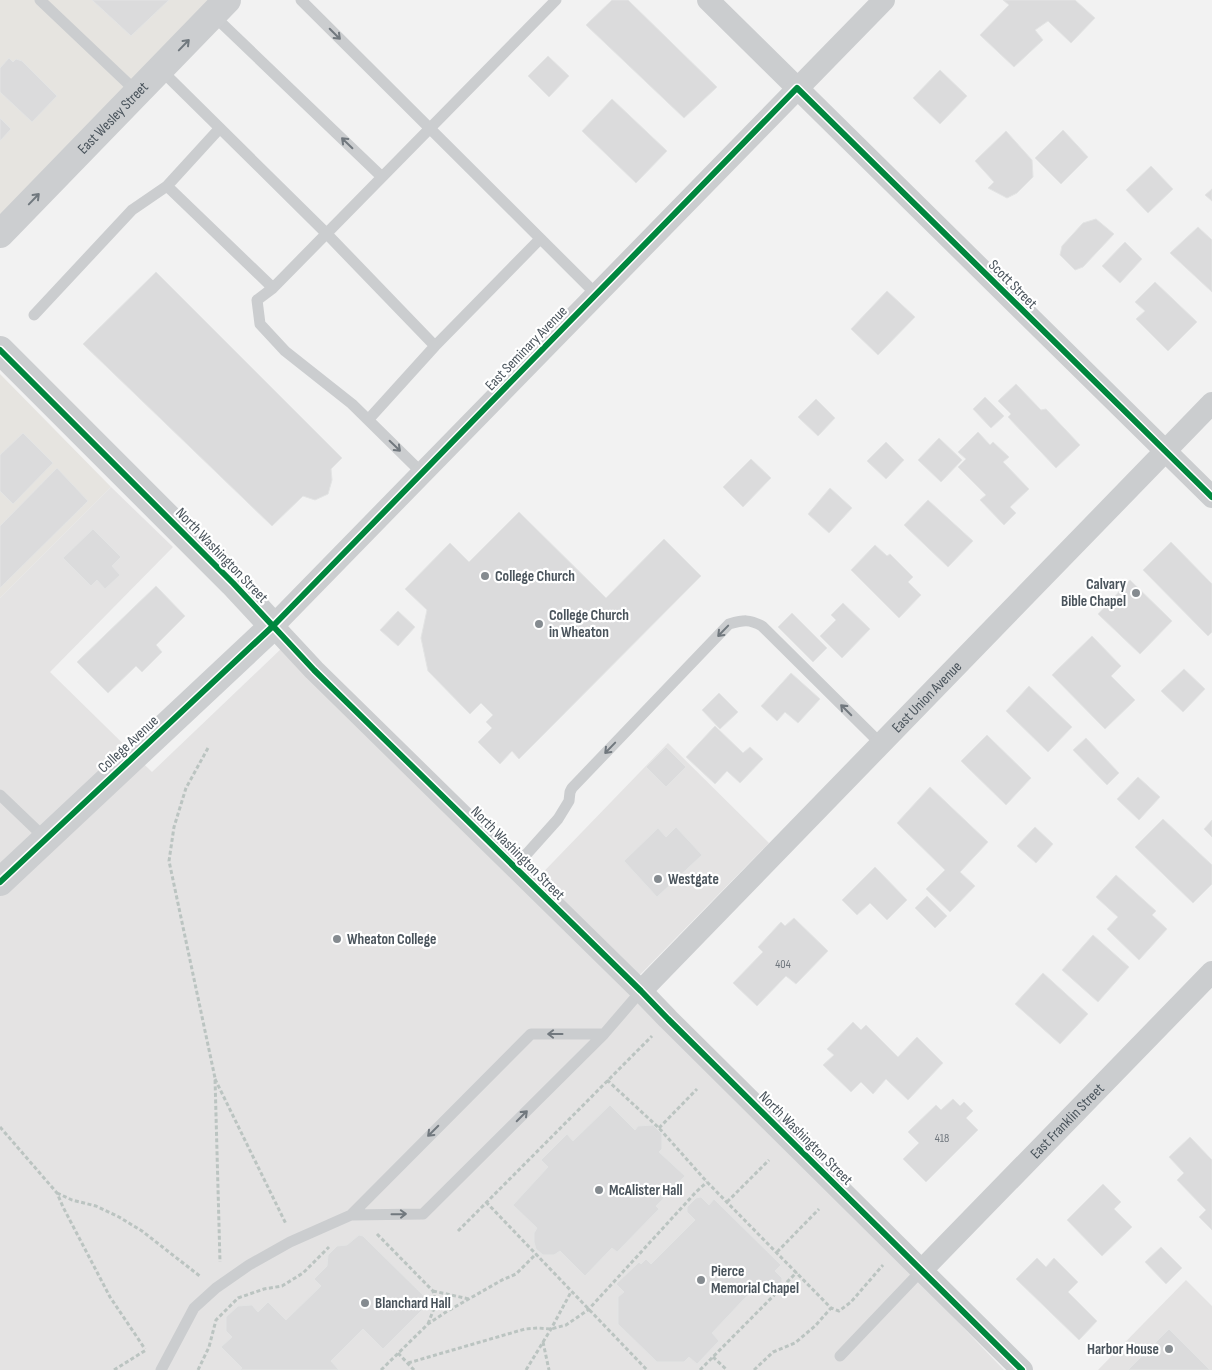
<svg xmlns="http://www.w3.org/2000/svg" width="1212" height="1370" viewBox="0 0 1212 1370" font-family="'Sofia Sans Condensed',sans-serif">
	<rect width="100%" height="100%" fill="#f2f2f2"/>
	<path fill="#e6e4e0" d="M 0,0 L 213,0 L 0,219 Z
		M 0,374 L 111,487 L 0,598 Z"/>
	<path fill="#e4e3e3" d="M 111,487 L 173,547 L 50,672 L 152,772 L 283,647 L 526,890 L 668,743 L 769,843 L 626,989 L 929,1292 L 1004,1370 L 0,1370 L 0,598 Z
		M 1186,1280 L 1212,1306 L 1212,1370 L 1098,1370 Z"/>
	<path fill="#dbdbdc" stroke="#e3e4e4" d="M 92,0 L 169,0 L 131,36 Z
		M 612,0 L 628,0 L 717,87 L 684,118 L 586,25 Z
		M 1003,0 L 1075,0 L 1095,18 L 1071,43 L 1048,21 L 1035,30 L 1043,40 L 1014,67 L 980,35 L 1009,5 Z
		M 548,56 L 569,76 L 549,97 L 528,76 Z
		M 9,58 L 13,62 L 16,59 L 22,61 L 57,96 L 32,122 L 0,92 L 0,68 Z
		M 940,70 L 967,96 L 940,124 L 913,98 Z
		M 612,99 L 667,151 L 636,183 L 582,131 Z
		M 0,118 L 11,129 L 0,141 Z
		M 1063,130 L 1088,157 L 1061,184 L 1035,158 Z
		M 1006,131 L 1032,160 L 1033,177 L 1017,193 L 1007,198 L 988,188 L 994,182 L 975,161 Z
		M 1151,166 L 1173,189 L 1148,213 L 1126,190 Z
		M 1212,189 L 1212,201 L 1205,195 Z
		M 1096,219 L 1114,234 L 1083,267 L 1075,270 L 1060,255 L 1062,246 L 1083,223 Z
		M 1198,227 L 1212,240 L 1212,292 L 1170,253 Z
		M 1125,242 L 1142,259 L 1120,283 L 1102,266 Z
		M 156,272 L 342,458 L 331,469 L 332,480 L 328,494 L 315,500 L 303,496 L 272,526 L 83,344 Z
		M 1155,282 L 1197,322 L 1168,351 L 1136,319 L 1145,311 L 1135,302 Z
		M 887,291 L 915,317 L 878,355 L 851,329 Z
		M 1016,384 L 1041,410 L 1046,409 L 1080,445 L 1056,468 L 1008,417 L 1011,414 L 998,401 Z
		M 985,397 L 1004,416 L 991,428 L 973,409 Z
		M 816,399 L 835,418 L 818,436 L 798,417 Z
		M 978,432 L 990,445 L 993,442 L 1009,457 L 1003,462 L 1029,489 L 1010,507 L 1016,513 L 1004,525 L 980,500 L 986,495 L 958,467 L 966,459 L 958,452 Z
		M 23,433 L 53,463 L 13,504 L 0,491 L 0,455 Z
		M 939,438 L 962,460 L 941,482 L 918,460 Z
		M 886,442 L 904,460 L 886,479 L 867,461 Z
		M 751,459 L 771,478 L 743,507 L 723,487 Z
		M 57,468 L 88,501 L 0,588 L 0,526 Z
		M 830,488 L 852,508 L 829,533 L 808,514 Z
		M 928,500 L 973,541 L 948,567 L 904,525 Z
		M 519,512 L 606,598 L 664,539 L 701,576 L 519,759 L 512,751 L 500,764 L 478,742 L 492,728 L 486,722 L 493,715 L 481,703 L 470,714 L 428,671 L 421,638 L 427,610 L 405,589 L 450,543 L 469,562 Z
		M 93,529 L 121,557 L 112,566 L 120,575 L 105,589 L 97,580 L 91,586 L 63,558 Z
		M 1171,542 L 1212,584 L 1212,632 L 1208,636 L 1143,570 Z
		M 875,545 L 887,556 L 890,554 L 913,577 L 908,582 L 921,595 L 899,618 L 851,570 Z
		M 1130,580 L 1172,621 L 1140,654 L 1098,614 Z
		M 156,586 L 185,616 L 156,645 L 162,652 L 142,672 L 136,666 L 108,693 L 77,662 Z
		M 843,603 L 870,629 L 842,658 L 820,636 L 836,620 L 831,615 Z
		M 398,611 L 415,627 L 398,646 L 380,630 Z
		M 792,613 L 827,648 L 813,662 L 778,627 Z
		M 1092,636 L 1121,666 L 1111,676 L 1135,700 L 1105,729 L 1052,675 Z
		M 1184,669 L 1205,689 L 1183,712 L 1161,691 Z
		M 791,673 L 820,699 L 798,723 L 785,712 L 777,721 L 761,706 Z
		M 1029,686 L 1072,727 L 1048,752 L 1006,711 Z
		M 719,693 L 738,712 L 720,729 L 702,710 Z
		M 715,726 L 743,753 L 750,747 L 763,759 L 740,783 L 727,771 L 715,784 L 686,757 Z
		M 987,735 L 1031,778 L 1006,805 L 961,761 Z
		M 1086,738 L 1119,773 L 1107,785 L 1073,750 Z
		M 666,747 L 686,767 L 666,787 L 646,767 Z
		M 1138,777 L 1160,797 L 1139,820 L 1117,799 Z
		M 930,787 L 988,842 L 960,872 L 975,886 L 950,912 L 926,889 L 945,870 L 897,823 Z
		M 1163,819 L 1212,865 L 1212,884 L 1193,903 L 1135,847 Z
		M 1212,820 L 1212,837 L 1204,829 Z
		M 676,827 L 702,855 L 657,897 L 624,861 L 658,828 L 666,837 Z
		M 1035,827 L 1053,844 L 1036,863 L 1017,846 Z
		M 875,867 L 907,900 L 887,920 L 870,903 L 857,915 L 842,900 Z
		M 1116,875 L 1156,911 L 1152,915 L 1167,929 L 1139,960 L 1107,929 L 1118,917 L 1096,897 Z
		M 927,896 L 947,916 L 935,928 L 915,908 Z
		M 794,918 L 828,951 L 796,984 L 786,976 L 757,1006 L 733,983 L 763,952 L 758,947 L 781,922 L 785,926 Z
		M 1093,935 L 1129,967 L 1098,1002 L 1062,970 Z
		M 1043,973 L 1088,1014 L 1060,1044 L 1015,1004 Z
		M 853,1022 L 861,1030 L 866,1025 L 898,1057 L 917,1037 L 943,1063 L 908,1100 L 886,1079 L 873,1094 L 861,1082 L 851,1092 L 823,1065 L 834,1055 L 827,1049 Z
		M 953,1099 L 960,1106 L 964,1102 L 973,1111 L 966,1118 L 978,1130 L 926,1182 L 903,1159 L 919,1143 L 908,1132 L 936,1105 L 941,1110 Z
		M 610,1105 L 635,1130 L 638,1126 L 653,1125 L 662,1134 L 662,1149 L 659,1152 L 685,1176 L 656,1206 L 659,1209 L 617,1252 L 612,1248 L 585,1276 L 560,1251 L 554,1255 L 543,1255 L 536,1249 L 534,1242 L 534,1233 L 537,1228 L 513,1205 L 548,1167 L 541,1160 L 567,1134 L 573,1141 Z
		M 1190,1137 L 1212,1160 L 1212,1230 L 1199,1217 L 1206,1210 L 1177,1180 L 1184,1173 L 1169,1157 Z
		M 1103,1184 L 1121,1202 L 1114,1209 L 1132,1227 L 1102,1256 L 1067,1220 Z
		M 701,1197 L 709,1205 L 714,1199 L 781,1265 L 775,1271 L 782,1278 L 782,1282 L 773,1291 L 769,1291 L 760,1282 L 712,1333 L 719,1341 L 697,1364 L 689,1357 L 684,1362 L 657,1362 L 618,1324 L 618,1297 L 624,1292 L 616,1284 L 639,1262 L 641,1264 L 646,1259 L 651,1264 L 695,1220 L 687,1212 L 687,1207 L 696,1198 Z
		M 359,1235 L 363,1236 L 430,1302 L 383,1349 L 363,1329 L 331,1361 L 339,1370 L 240,1370 L 242,1368 L 221,1347 L 232,1337 L 226,1331 L 226,1317 L 238,1306 L 252,1305 L 258,1312 L 268,1302 L 286,1320 L 321,1286 L 314,1279 L 327,1266 L 328,1255 L 337,1246 L 347,1245 Z
		M 1161,1247 L 1182,1268 L 1166,1284 L 1145,1262 Z
		M 1037,1258 L 1046,1267 L 1054,1258 L 1078,1282 L 1068,1292 L 1097,1321 L 1079,1340 L 1016,1279 Z
		M 1169,1329 L 1210,1370 L 1128,1370 Z"/>
	<g fill="none" stroke-linecap="round" stroke-linejoin="round">
		<path stroke="#bbc4c1" stroke-width="3" stroke-dasharray="4 2.5" stroke-linecap="butt" d="M 208,748 L 186,788 L 174,827 L 169,861 L 215,1078 L 220,1262
			M 215,1079 L 286,1224
			M 607,1080 L 659,1128 L 707,1182 L 831,1308 L 839,1311 L 851,1302 L 883,1265
			M 0,1127 L 57,1193 L 63,1207 L 110,1297 L 145,1349
			M 659,1128 L 697,1089
			M 57,1193 L 72,1200 L 96,1206 L 119,1217 L 142,1231 L 201,1277
			M 486,1202 L 647,1370
			M 727,1202 L 769,1160
			M 458,1231 L 652,1036
			M 377,1234 L 433,1291 L 436,1303 L 428,1324
			M 777,1252 L 819,1209
			M 433,1291 L 469,1299
			M 543,1342 L 549,1370
			M 398,1353 L 414,1370
			M 713,1357 L 727,1370
			M 408,1363 L 525,1329 L 538,1328 L 551,1329 L 566,1325 L 588,1310 L 696,1192 L 707,1182
			M 114,1370 L 146,1350
			M 198,1370 L 209,1347 L 216,1320 L 238,1298 L 264,1289 L 282,1286 L 303,1273 L 329,1247
			M 381,1370 L 428,1324 L 446,1312 L 502,1280 L 516,1274 L 536,1254
			M 526,1370 L 551,1329 L 571,1292
			M 700,1370 L 797,1272
			M 754,1370 L 773,1352 L 795,1343 L 815,1326 L 831,1308"/>
		<path stroke="#cbcdcf" stroke-width="11" d="M 40,0 L 138,93
			M 301,0 L 596,294
			M 213,15 L 382,177
			M 160,69 L 326,233 L 435,346
			M 220,128 L 167,186 L 273,288 L 257,300 L 260,324 L 285,351 L 352,404 L 422,473
			M 273,288 L 556,0
			M 34,315 L 132,210 L 167,186
			M 368,420 L 435,346 L 540,239
			M 0,795 L 46,839
			M 515,867 L 558,819 L 569,801 L 570,792 L 572,788 L 729,624 C 744,620 749,619 762,626 L 881,744
			M 351,1215 L 423,1214 L 604,1034 L 641,991
			M 840,1356 L 922,1270
			M 161,1370 L 194,1308 L 216,1288 L 249,1265 L 290,1242 L 351,1215 L 531,1034 L 604,1034"/>
		<g stroke="#cbcdcf" stroke-width="22">
			<path d="M 708,0 L 1212,497"/>
			<path d="M 884,0 L 273,626 L 314,670 L 641,991 L 668,1019 L 1022,1370"/>
			<path id="s1" d="M 641,991 L 1212,403"/>
			<path id="s2" d="M 922,1270 L 1212,972"/>
		</g>
		<g stroke="#ccced0" stroke-width="28">
			<path id="s3" d="M 0,234 L 227,0"/>
			<path d="M 0,350 L 233,583 L 273,626 L 0,882"/>
		</g>
		<defs>
			<path id="cycleway" d="M 0,350 L 233,583 L 314,670 L 641,991 L 668,1019 L 1022,1370
				M 0,882 L 273,626 L 797,88 L 1212,497"/>
		</defs>
		<use href="#cycleway" stroke="#fff" stroke-width="9"/>
		<use href="#cycleway" stroke="#00873e" stroke-width="6"/>
	</g>
	<defs><path id="oneway-shaft" d="M-6 0H5M1.5-3L5.5 0L1.5 3" fill="none" stroke-width="1.6" stroke-linecap="round" stroke-linejoin="round" transform="scale(1.25)"/></defs>
	<g stroke="#71787e">
		<use href="#oneway-shaft" transform="translate(335 34) rotate(45)"/>
		<use href="#oneway-shaft" transform="translate(347 143) rotate(-136)"/>
		<use href="#oneway-shaft" transform="translate(395 446) rotate(44)"/>
		<use href="#oneway-shaft" transform="translate(723 631) rotate(134)"/>
		<use href="#oneway-shaft" transform="translate(846 710) rotate(-135)"/>
		<use href="#oneway-shaft" transform="translate(610 748) rotate(134)"/>
		<use href="#oneway-shaft" transform="translate(555 1034) rotate(-180)"/>
		<use href="#oneway-shaft" transform="translate(522 1116) rotate(-45)"/>
		<use href="#oneway-shaft" transform="translate(433 1131) rotate(135)"/>
		<use href="#oneway-shaft" transform="translate(399 1214) rotate(-1)"/>
	</g>
	<g stroke="#71797f">
		<use href="#oneway-shaft" transform="translate(184 45) rotate(-46)"/>
		<use href="#oneway-shaft" transform="translate(34 199) rotate(-46)"/>
	</g>
	<g fill="#858b90" stroke="#fff" stroke-width="2">
		<circle cx="485" cy="576" r="5"/>
		<circle cx="1136" cy="593" r="5"/>
		<circle cx="539" cy="624" r="5"/>
		<circle cx="658" cy="879" r="5"/>
		<circle cx="337" cy="939" r="5"/>
		<circle cx="599" cy="1190" r="5"/>
		<circle cx="701" cy="1280" r="5"/>
		<circle cx="365" cy="1303" r="5"/>
		<circle cx="1169" cy="1349" r="5"/>
	</g>
	<g text-anchor="middle" stroke-width="4.5" stroke-linejoin="round" paint-order="stroke">
		<g font-size="12" fill="#6f767d">
			<text x="783" y="968">404</text>
			<text x="942" y="1142">418</text>
		</g>
		<g font-size="15" fill="#4a545c" stroke="#fff">
			<text dy="5" stroke="none"><textPath href="#s3" startOffset="162">East Wesley Street</textPath></text>
			<text transform="translate(1013 284) rotate(45)" y="5">Scott Street</text>
			<text transform="translate(526 348) rotate(-46)" y="5">East Seminary Avenue</text>
			<text transform="translate(222 555) rotate(46)" y="5">North Washington Street</text>
			<text dy="5" stroke="none"><textPath href="#s1" startOffset="410">East Union Avenue</textPath></text>
			<text transform="translate(128 744) rotate(-43)" y="5">College Avenue</text>
			<text transform="translate(518 853) rotate(45)" y="5">North Washington Street</text>
			<text dy="5" stroke="none"><textPath href="#s2" startOffset="208">East Franklin Street</textPath></text>
			<text transform="translate(806 1138) rotate(45)" y="5">North Washington Street</text>
		</g>
		<g font-size="15" font-weight="bold" fill="#4a545c" stroke="#fff" text-anchor="start">
			<text x="495" y="581">College Church</text>
			<text x="1126" y="589" text-anchor="end">Calvary<tspan x="1126" dy="17">Bible Chapel</tspan></text>
			<text x="549" y="620">College Church<tspan x="549" dy="17">in Wheaton</tspan></text>
			<text x="668" y="884">Westgate</text>
			<text x="347" y="944">Wheaton College</text>
			<text x="609" y="1195">McAlister Hall</text>
			<text x="711" y="1276">Pierce<tspan x="711" dy="17">Memorial Chapel</tspan></text>
			<text x="375" y="1308">Blanchard Hall</text>
			<text x="1159" y="1354" text-anchor="end">Harbor House</text>
		</g>
	</g>
</svg>
